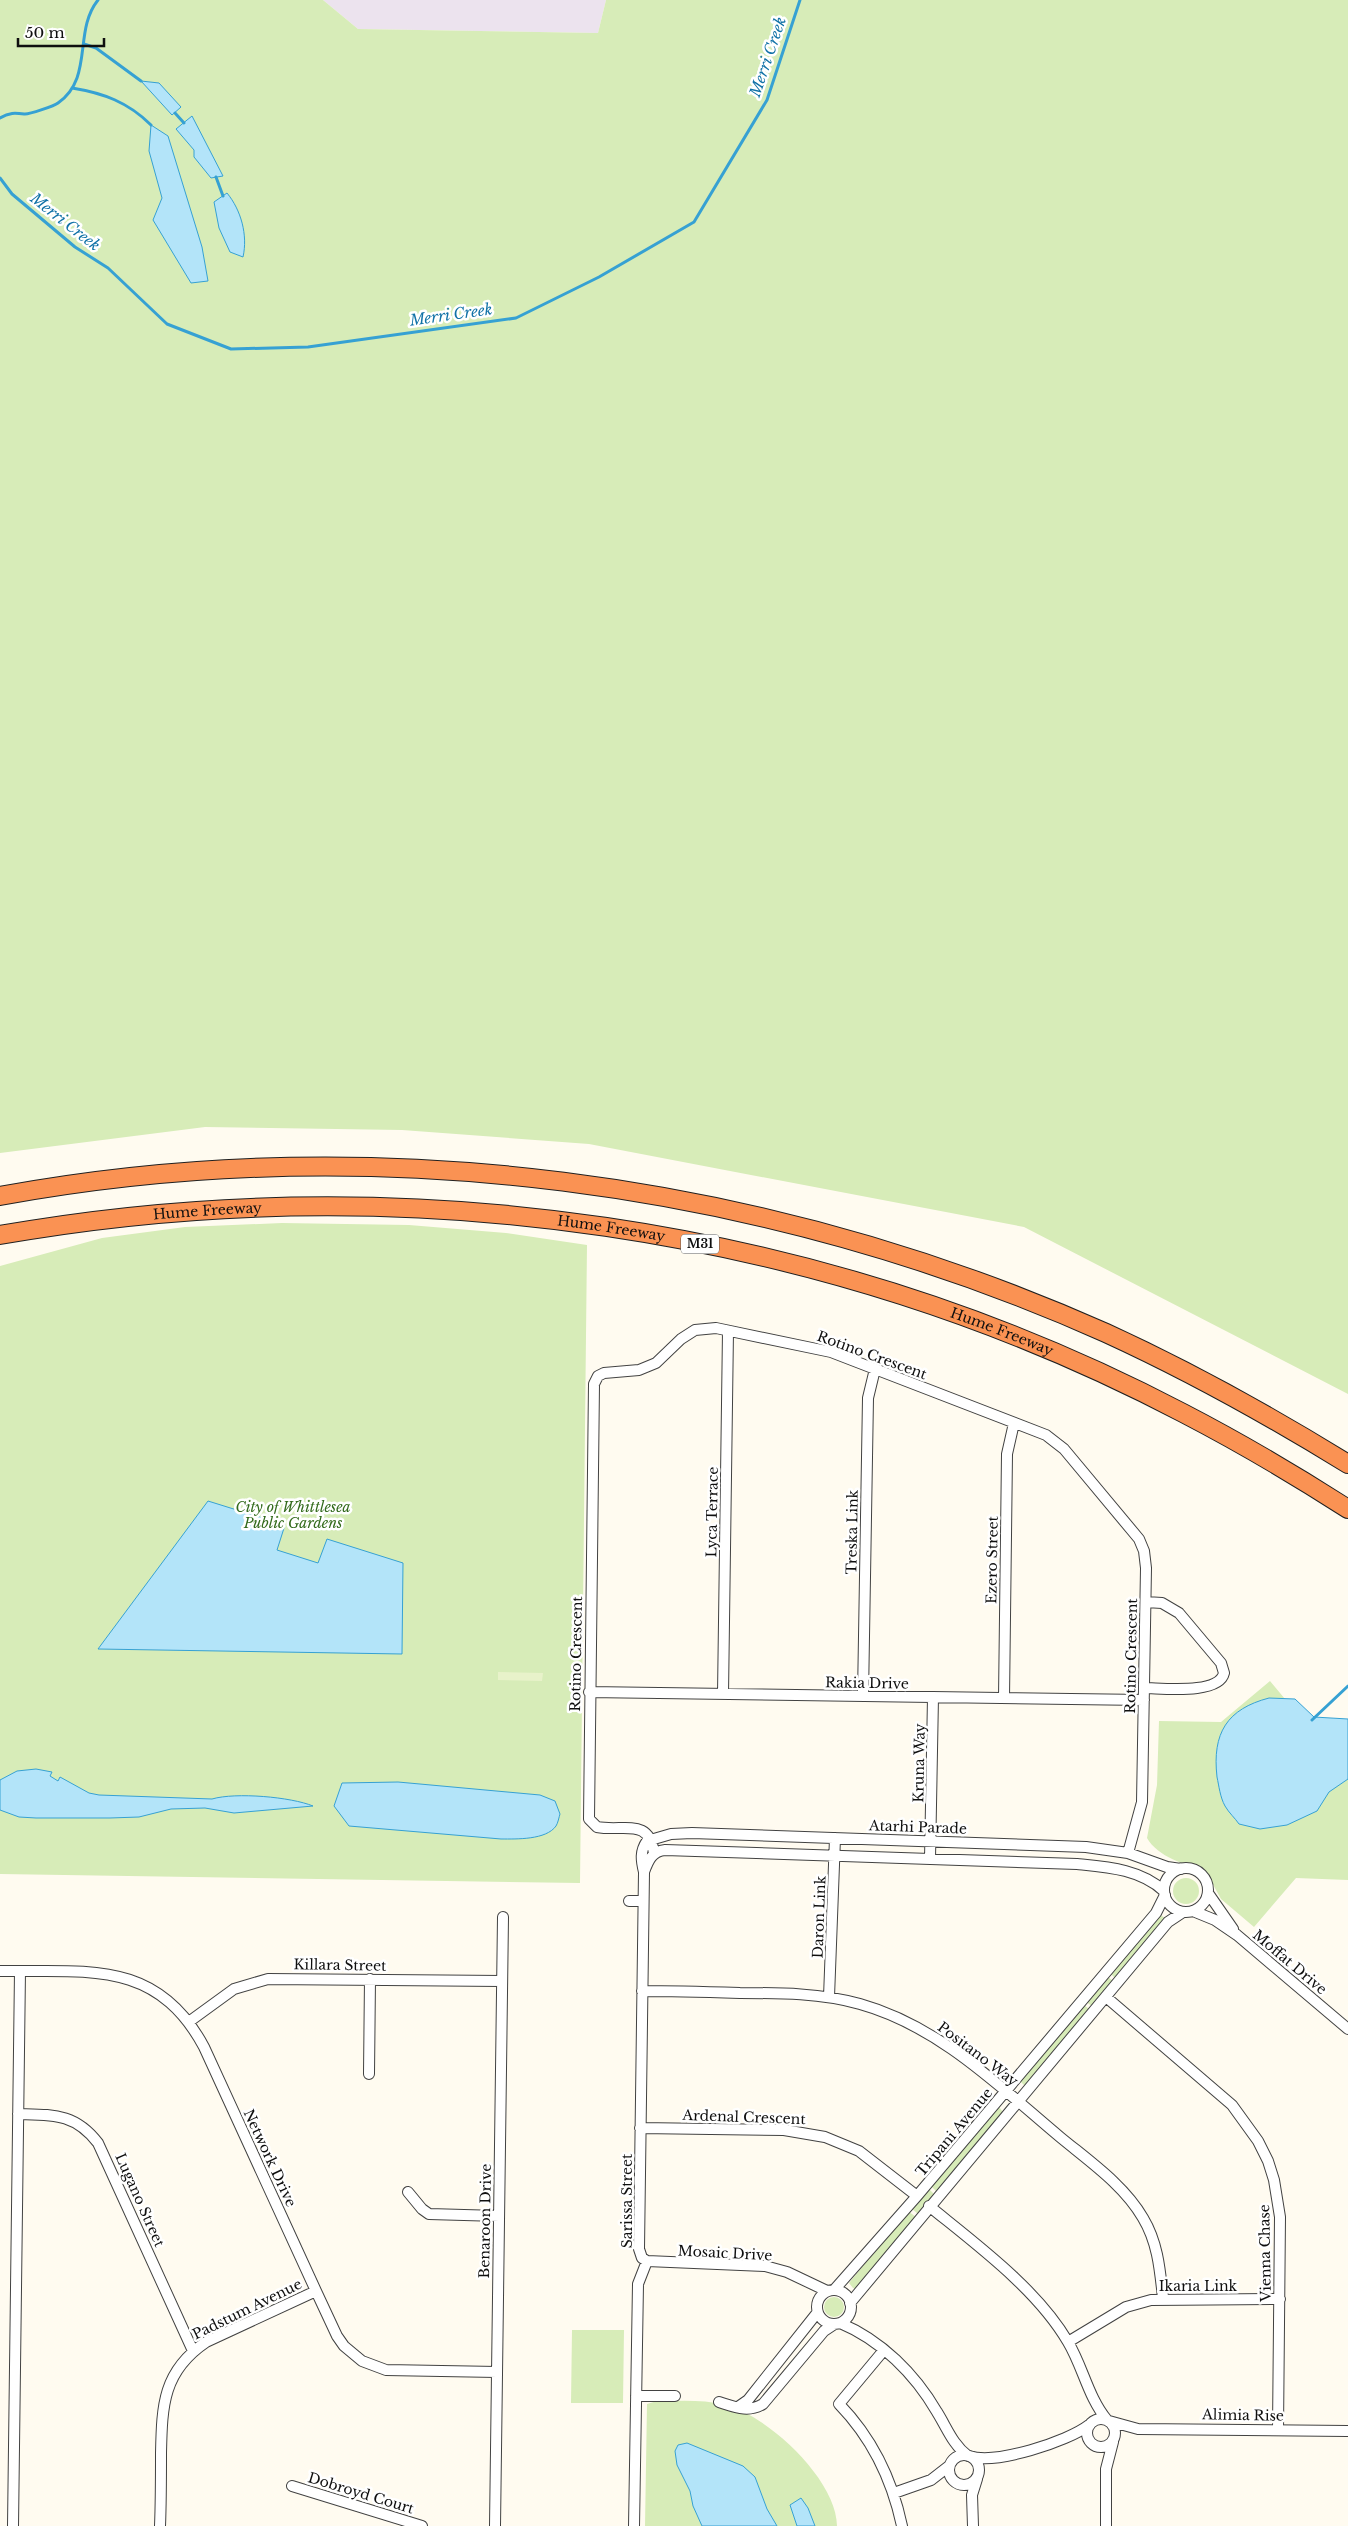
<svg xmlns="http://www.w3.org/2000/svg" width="1348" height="2526" viewBox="0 0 1348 2526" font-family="'Libre Baskerville',serif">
	<rect width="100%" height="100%" fill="#fffbf0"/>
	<path fill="#ece3ee" d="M 323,0 L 606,0 L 598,33 L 358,29 Z"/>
	<path fill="#d7ecb8" d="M 0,0 L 323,0 L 358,29 L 598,33 L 606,0 L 1348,0 L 1348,1394 L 1024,1227 L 589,1144 L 402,1130 L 205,1127 L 0,1153 Z
		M 282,1223 L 409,1225 L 506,1233 L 587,1245 L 580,1883 L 0,1874 L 0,1266 L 102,1238 L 185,1227 Z
		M 1270,1681 L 1320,1741 L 1348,1758 L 1348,1880 L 1296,1878 L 1254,1927 L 1221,1899 L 1205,1870 C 1185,1865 1158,1857 1147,1838 L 1157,1785 L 1159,1721 L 1221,1722 Z
		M1173 1891a13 13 0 1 1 26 0a13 13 0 1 1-26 0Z
		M 1159,1914 L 1165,1918 L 1115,1978 L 1110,1973 Z
		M 1107,1976 L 1114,1982 L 1093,2007 L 1085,2001 Z
		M 1083,2004 L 1090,2010 L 1026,2087 L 1020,2081 Z
		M 999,2107 L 1003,2112 L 936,2191 L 930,2185 Z
		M 928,2188 L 935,2195 L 918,2214 L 911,2208 Z
		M 908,2211 L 916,2217 L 856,2289 L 853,2288 L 849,2283 Z
		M824 2307a10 10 0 1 1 20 0a10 10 0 1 1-20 0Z
		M 572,2330 L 624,2330 L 623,2403 L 571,2403 Z
		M 657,2401 C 680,2401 703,2399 726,2405 C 768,2416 837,2480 837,2526 L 645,2526 L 647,2404 Z"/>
	<path fill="#e8f2ca" d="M 498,1672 L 543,1673 L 542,1681 L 498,1680 Z"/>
	<path fill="#b3e4f9" stroke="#36a1d3" d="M 141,81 L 159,83 L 181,107 L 172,115 Z
		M 192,116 L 223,176 L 211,178 L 194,157 L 194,150 L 176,129 Z
		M 151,125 L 168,136 L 202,247 L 208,281 L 191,283 L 153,220 L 162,198 L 149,151 Z
		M 227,193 C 241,210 248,235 243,257 L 230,252 L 219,228 L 214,202 Z
		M 208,1501 L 285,1525 L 277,1550 L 318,1563 L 327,1539 L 403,1563 L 402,1654 L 98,1649 Z
		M 1269,1698 L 1295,1699 L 1314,1717 L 1348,1719 L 1348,1779 L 1329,1792 L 1317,1811 L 1287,1825 L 1260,1829 L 1239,1824 C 1235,1818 1229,1813 1225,1806 C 1220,1797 1219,1786 1217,1777 C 1212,1733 1227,1709 1269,1698 Z
		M 36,1769 L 52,1772 L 50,1776 L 58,1781 L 60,1777 L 89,1793 L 99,1795 L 212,1799 C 236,1792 291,1797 313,1806 L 234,1813 L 205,1808 L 171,1809 L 139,1817 L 110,1818 L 36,1818 L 19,1817 L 0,1810 L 0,1780 L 17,1771 Z
		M 398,1782 L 540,1795 L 555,1801 L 560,1814 C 559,1817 558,1823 556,1826 C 546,1840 517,1839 501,1839 L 349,1826 L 334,1806 L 342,1783 Z
		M 687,2443 L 743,2466 L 755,2477 L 767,2509 L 777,2526 L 702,2526 L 693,2506 L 690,2491 L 677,2465 L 675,2451 L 678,2445 Z
		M 801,2498 L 808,2508 L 815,2526 L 797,2526 L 790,2505 Z"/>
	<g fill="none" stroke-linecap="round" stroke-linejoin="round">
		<path stroke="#36a1d3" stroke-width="3" d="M 84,44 L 96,48 L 141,81
			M 72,88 C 103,93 128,102 151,125
			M 175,113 L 184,123
			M 0,118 C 9,112 16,113 25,114 C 30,114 54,106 58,103 C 94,78 73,31 98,0
			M 216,177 L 223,196
			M 0,178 L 12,194 L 75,247 L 108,268 L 167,324 L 231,349 L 308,347 L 516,318 L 599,277 L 694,222 L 767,100 L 800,0
			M 1312,1720 L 1348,1686"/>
		<defs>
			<path id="minor" d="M 1144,1688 C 1162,1688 1219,1695 1224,1673 L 1221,1663 L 1179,1613 L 1162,1603 L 1146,1602
				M 589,1692 L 1144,1700
				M 723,1694 L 728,1331
				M 863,1696 L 868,1398 L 875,1369
				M 1004,1698 L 1007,1454 L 1014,1423
				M 654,1853 C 649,1817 624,1832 597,1827 L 589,1819 L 594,1384 L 598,1376 L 604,1373 L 639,1370 L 656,1363 L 681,1339 L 695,1330 L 716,1328 L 831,1352 L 1046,1435 L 1064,1449 L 1139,1539 L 1144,1551 L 1146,1568 L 1142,1802 L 1128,1853
				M 930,1859 L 933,1697
				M1164 1890a22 22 0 1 1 44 0a22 22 0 1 1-44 0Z
				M 644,1872 C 648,1861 652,1851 665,1850 L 1077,1864 C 1107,1867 1140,1869 1164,1891
				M 1208,1893 L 1233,1929
				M 629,1901 L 643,1901
				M 1193,1911 L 1215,1920 L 1237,1935 L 1348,2029
				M 0,1971 C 87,1972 157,1959 204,2047 L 316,2291 L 337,2336 L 344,2346 L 362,2361 L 386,2370 L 497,2372
				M 642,1991 C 675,1991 708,1992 740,1993 C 781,1993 821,1993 860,2004 C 939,2026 999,2086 1060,2137 C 1089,2161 1124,2185 1143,2218 C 1158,2243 1160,2270 1163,2298
				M 829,1997 L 835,1838
				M 1106,1997 L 1232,2105 L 1258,2141 L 1268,2161 L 1274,2180 L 1280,2217 L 1278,2430
				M 190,2021 L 234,1989 L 268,1979 L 502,1981
				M 369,2074 L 370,1979
				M 18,2114 C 53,2115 75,2113 98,2143 L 193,2351
				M 640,2128 L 784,2130 L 825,2137 L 859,2151 L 917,2196
				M 408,2192 L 422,2209 L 429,2214 L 499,2216
				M 929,2206 C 977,2245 1037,2289 1068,2342 C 1083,2367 1088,2397 1107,2420
				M 647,2261 L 765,2266 L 787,2272 L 827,2291
				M817 2307a17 17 0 1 1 34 0a17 17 0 1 1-34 0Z
				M 834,2290 L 917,2196 L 1156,1913 L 1165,1895
				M 850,2303 L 1168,1922 L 1183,1912
				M 840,2323 C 881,2340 915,2374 937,2412 C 947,2428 953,2445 968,2456
				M 1068,2342 L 1126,2307 L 1151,2300 L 1280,2299
				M 884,2350 L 839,2404 C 873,2439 892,2479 902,2526
				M 636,2396 L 675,2396
				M 719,2402 C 735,2407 748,2413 763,2404 L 824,2331 L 833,2325
				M 738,2407 L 748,2400 L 817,2313
				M1087 2433a14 14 0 1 1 28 0a14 14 0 1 1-28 0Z
				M 1109,2421 L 1138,2429 L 1348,2431
				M949 2470a15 15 0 1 1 30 0a15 15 0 1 1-30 0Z
				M 969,2456 C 995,2465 1067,2442 1089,2425
				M 292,2486 L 422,2526
				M 894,2493 L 931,2480 L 949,2466
				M 13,2526 L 20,1971
				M 160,2526 C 161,2502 161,2477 161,2453 C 162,2405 163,2371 206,2342 L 316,2291
				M 495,2526 L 503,1917
				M 634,2526 L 638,2284 L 647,2261 L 642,2258 L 639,2249 L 644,1872 C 641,1860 640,1851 647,1841 L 671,1834 L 692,1833 L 1086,1847 L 1128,1853 L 1167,1867 L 1181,1869
				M 973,2526 L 972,2495 L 977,2479
				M 1106,2526 L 1106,2469 L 1113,2442"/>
			<g id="motorway">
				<path d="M 0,1196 C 370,1128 763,1180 1106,1333 C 1189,1371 1270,1416 1348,1464"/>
				<path id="s1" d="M 0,1235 C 399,1165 823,1224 1183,1413 C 1239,1442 1295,1475 1348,1509"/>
			</g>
		</defs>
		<use href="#minor" stroke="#424242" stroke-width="12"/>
		<use href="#motorway" stroke="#202020" stroke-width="20"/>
		<use href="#minor" stroke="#fff" stroke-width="10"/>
		<use href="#motorway" stroke="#fa9253" stroke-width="18"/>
	</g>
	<g text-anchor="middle" stroke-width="5" stroke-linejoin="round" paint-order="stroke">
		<rect fill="#fff" stroke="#575757" stroke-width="1" x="681" y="1234.5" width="38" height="19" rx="4"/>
		<g font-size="12" font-weight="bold" fill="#0f0f0f">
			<text x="700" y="1248">M31</text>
		</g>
		<g font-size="14" fill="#0f0f0f" stroke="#fff">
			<text dy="5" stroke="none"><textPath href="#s1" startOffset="209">Hume Freeway</textPath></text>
			<text dy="5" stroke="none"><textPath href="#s1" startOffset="614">Hume Freeway</textPath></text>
			<text dy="5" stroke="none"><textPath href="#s1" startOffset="1019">Hume Freeway</textPath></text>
			<text transform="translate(872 1355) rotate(20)" y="5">Rotino Crescent</text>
			<text transform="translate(712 1512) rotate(-89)" y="5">Lyca Terrace</text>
			<text transform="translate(852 1532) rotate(-89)" y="5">Treska Link</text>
			<text transform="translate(992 1560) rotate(-89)" y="5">Ezero Street</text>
			<text transform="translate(576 1654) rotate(-89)" y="5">Rotino Crescent</text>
			<text transform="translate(1131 1656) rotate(-89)" y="5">Rotino Crescent</text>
			<text transform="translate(867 1683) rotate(1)" y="5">Rakia Drive</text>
			<text transform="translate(919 1763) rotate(-89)" y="5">Kruna Way</text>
			<text transform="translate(918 1827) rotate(2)" y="5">Atarhi Parade</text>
			<text transform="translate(819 1917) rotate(-88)" y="5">Daron Link</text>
			<text transform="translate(1290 1962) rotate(40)" y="5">Moffat Drive</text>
			<text transform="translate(340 1965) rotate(1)" y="5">Killara Street</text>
			<text transform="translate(978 2054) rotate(37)" y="5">Positano Way</text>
			<text transform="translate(744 2117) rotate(2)" y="5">Ardenal Crescent</text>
			<text transform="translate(954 2132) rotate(-50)" y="5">Tripani Avenue</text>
			<text transform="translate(270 2158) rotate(65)" y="5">Network Drive</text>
			<text transform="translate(140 2200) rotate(66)" y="5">Lugano Street</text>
			<text transform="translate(627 2201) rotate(-90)" y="5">Sarissa Street</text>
			<text transform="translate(485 2221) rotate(-89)" y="5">Benaroon Drive</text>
			<text transform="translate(725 2253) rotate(3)" y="5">Mosaic Drive</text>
			<text transform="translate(1265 2253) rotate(-91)" y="5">Vienna Chase</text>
			<text x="1198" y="2291">Ikaria Link</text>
			<text transform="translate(247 2309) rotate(-26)" y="5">Padstum Avenue</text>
			<text transform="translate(1243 2415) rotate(1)" y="5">Alimia Rise</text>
			<text transform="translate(361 2493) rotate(17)" y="5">Dobroyd Court</text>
		</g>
		<g font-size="14" font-style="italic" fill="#326a1b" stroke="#fff">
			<text x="293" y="1512">City of Whittlesea<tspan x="293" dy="16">Public Gardens</tspan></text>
		</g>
		<g font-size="15" font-style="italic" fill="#1172a7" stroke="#fff">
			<text transform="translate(768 57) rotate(-71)" y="5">Merri Creek</text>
			<text transform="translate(65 222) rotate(38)" y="5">Merri Creek</text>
			<text transform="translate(451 315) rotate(-8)" y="5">Merri Creek</text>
		</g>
	</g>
	<path d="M18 38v8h86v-8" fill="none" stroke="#0f0f0f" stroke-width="2.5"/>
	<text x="25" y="38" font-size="15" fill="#0f0f0f" stroke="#ffffff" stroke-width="4" paint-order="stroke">50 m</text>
</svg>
